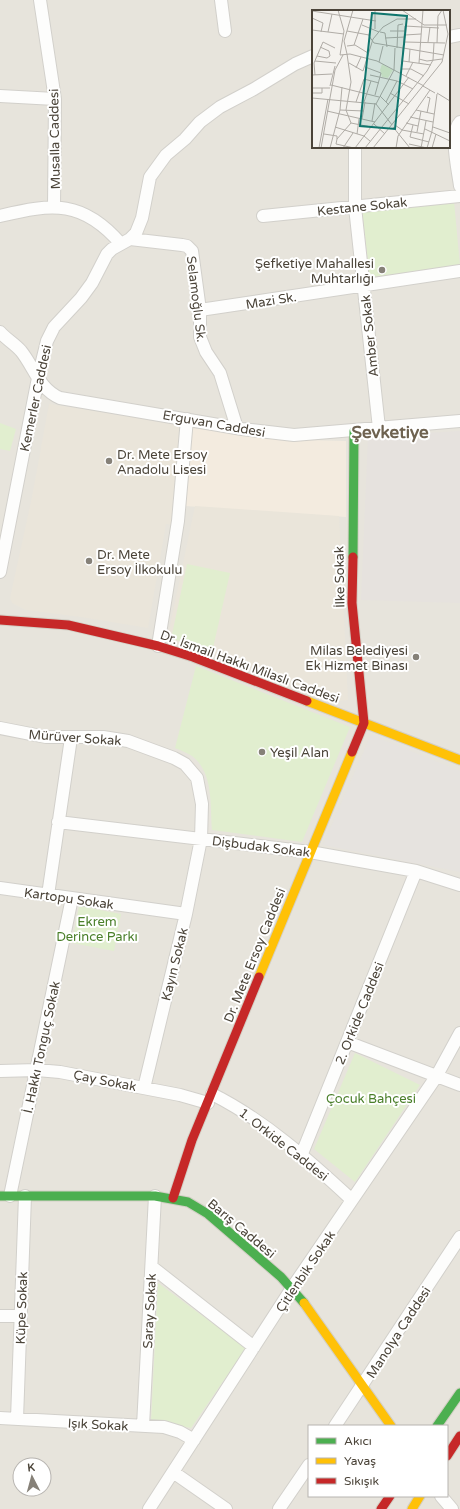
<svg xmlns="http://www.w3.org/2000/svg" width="460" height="1509" viewBox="0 0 460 1509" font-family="'Varela Round',sans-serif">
	<rect width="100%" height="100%" fill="#f4f2ee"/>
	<path fill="#e7e4dc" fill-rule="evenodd" d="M 0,0 L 460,0 L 460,1509 L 0,1509 ZM 313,11 L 449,11 L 449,147 L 313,147 ZM 309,1426 L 447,1426 L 447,1496 L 309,1496 ZM 20,1465 L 44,1465 L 44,1489 L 20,1489 Z"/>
	<path fill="#f3ebdf" d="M 190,428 L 302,440 L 346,441 L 346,517 L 185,506 Z"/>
	<path fill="#e6e2de" d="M 460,431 L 460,603 L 361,600 L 368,436 Z"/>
	<path fill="#eae5da" d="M 49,404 L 181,424 L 174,525 L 166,524 L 148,628 L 81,617 L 26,610 L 12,603 L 10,598 L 32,497 Z
		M 195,506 L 339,516 L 348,700 L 338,701 L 167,640 Z"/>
	<path fill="#e1eecf" d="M 454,201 L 460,266 L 370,279 L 362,210 Z
		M 0,423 L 16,429 L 10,451 L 0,449 Z
		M 187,564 L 230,573 L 213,648 L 171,639 Z
		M 196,666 L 350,727 L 302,842 L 212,830 C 210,806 214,773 192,756 C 187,753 181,750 175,748 Z
		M 79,906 L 121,914 L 114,951 L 72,943 Z
		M 355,1053 L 420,1085 L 355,1182 L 314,1149 Z
		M 158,1283 L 246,1348 L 191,1428 L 151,1421 Z"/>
	<path fill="#e6e3df" d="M 371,735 L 460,771 L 460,872 L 323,845 Z"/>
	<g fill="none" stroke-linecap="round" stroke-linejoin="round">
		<defs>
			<path id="street" d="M 40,0 L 55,99 L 54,207
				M 221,0 L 225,31
				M 449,37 L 460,35
				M 0,96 L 55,99
				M 460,122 C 449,133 458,170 460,186
				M 355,147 L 355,207 L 379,428
				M 0,216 C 53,203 83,200 121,244
				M 263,216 L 460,196
				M 130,239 L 182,245 L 187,246 L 192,251 L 200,310 L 200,337 L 206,352 L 220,373 L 237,428
				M 200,310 L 460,271
				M 0,332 C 6,339 15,344 21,351 C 34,367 39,389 60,398 L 242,429 L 294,435 L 460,421
				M 0,572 L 38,378 L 47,341 L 54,327 L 81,298 L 92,283 L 107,254 L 112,249 L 130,239 L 136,233 L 142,218 L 150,177 L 166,155 L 185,139 L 200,122 L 220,107 L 254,89 L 295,64 L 313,56
				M 158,646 L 178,521 L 187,419
				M 0,728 L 46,737 L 103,737 L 128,741 L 174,758 L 185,764 L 197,778 L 202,804 L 201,839 L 186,914 L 144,1088
				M 58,822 L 310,852 L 416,871 L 460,885
				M 0,888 L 186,914
				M 48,895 L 71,738
				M 347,1042 L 460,1085
				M 0,1071 L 37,1070 L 60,1072 L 180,1095 L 208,1103
				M 212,1094 C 264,1120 310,1161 352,1200
				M 301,1156 L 416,871
				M 10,1196 L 72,898
				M 152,1267 L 254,1347
				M 0,1316 L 21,1316
				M 0,1418 L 164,1427 L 180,1432 L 194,1440
				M 17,1419 L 25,1196
				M 143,1426 L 155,1196
				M 335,1426 L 460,1237
				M 173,1472 L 226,1509
				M 441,1496 L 452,1509
				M 149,1509 L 292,1288 L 436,1077 L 460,1033
				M 279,1509 L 309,1465"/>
			<path id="fast" d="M 353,557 L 354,431
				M 0,1196 L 155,1196 L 188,1202 L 208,1214 L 281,1277 L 304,1303
				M 437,1426 L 460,1393"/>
			<path id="slow" d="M 307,701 L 460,760
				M 259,977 L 352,752
				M 304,1303 L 391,1426
				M 412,1509 L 420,1496"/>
			<path id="jam" d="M 0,620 L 68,625 L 158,646 L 193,657 L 307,701
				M 352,752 L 364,723 L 352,603 L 353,557
				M 173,1198 L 192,1140 L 259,977
				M 447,1456 L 460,1436
				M 381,1509 L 390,1496"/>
		</defs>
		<use href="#street" stroke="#d2d0cb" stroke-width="14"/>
		<use href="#fast" stroke="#d3cfc5" stroke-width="11"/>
		<use href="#slow" stroke="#d3cfc5" stroke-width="11"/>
		<use href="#jam" stroke="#d3cfc5" stroke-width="11"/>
		<use href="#street" stroke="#fdfdfc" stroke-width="12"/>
		<use href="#fast" stroke="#4caf50" stroke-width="9"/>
		<use href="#slow" stroke="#ffc107" stroke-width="9"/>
		<use href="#jam" stroke="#c62828" stroke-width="9"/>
	</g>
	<g fill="#868178" stroke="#fff" stroke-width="1.5">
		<circle cx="382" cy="270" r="4"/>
		<circle cx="109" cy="461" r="4"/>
		<circle cx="89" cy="561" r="4"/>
		<circle cx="416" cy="657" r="4"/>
		<circle cx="262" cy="752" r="4"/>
	</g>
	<g text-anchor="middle" stroke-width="4" stroke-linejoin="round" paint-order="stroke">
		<g font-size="13" fill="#4b4439" stroke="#fff">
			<text transform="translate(54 139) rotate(-91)" y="5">Musalla Caddesi</text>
			<text transform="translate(362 206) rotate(-6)" y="5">Kestane Sokak</text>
			<text transform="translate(197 299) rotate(83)" y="5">Selamoğlu Sk.</text>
			<text transform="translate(271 300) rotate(-9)" y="5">Mazi Sk.</text>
			<text transform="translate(369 336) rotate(-96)" y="5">Amber Sokak</text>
			<text transform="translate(35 398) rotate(-78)" y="5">Kemerler Caddesi</text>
			<text transform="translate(214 423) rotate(10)" y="5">Erguvan Caddesi</text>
			<text transform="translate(339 577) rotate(-91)" y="5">İlke Sokak</text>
			<text transform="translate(250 666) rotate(20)" y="5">Dr. İsmail Hakkı Milaslı Caddesi</text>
			<text transform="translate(75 737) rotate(4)" y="5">Mürüver Sokak</text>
			<text transform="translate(261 846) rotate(7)" y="5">Dişbudak Sokak</text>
			<text transform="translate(69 898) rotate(8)" y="5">Kartopu Sokak</text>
			<text transform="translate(254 955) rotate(-68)" y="5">Dr. Mete Ersoy Caddesi</text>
			<text transform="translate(174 964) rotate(-76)" y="5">Kayın Sokak</text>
			<text transform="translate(359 1013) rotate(-68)" y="5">2. Orkide Caddesi</text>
			<text transform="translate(41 1047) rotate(-78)" y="5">İ. Hakkı Tonguç Sokak</text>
			<text transform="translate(105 1080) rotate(11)" y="5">Çay Sokak</text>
			<text transform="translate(284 1144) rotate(38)" y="5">1. Orkide Caddesi</text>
			<text transform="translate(242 1228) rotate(40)" y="5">Barış Caddesi</text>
			<text transform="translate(305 1271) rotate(-56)" y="5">Çitlenbik Sokak</text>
			<text transform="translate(21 1308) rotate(-88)" y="5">Küpe Sokak</text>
			<text transform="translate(149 1311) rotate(-87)" y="5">Saray Sokak</text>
			<text transform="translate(398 1332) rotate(-57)" y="5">Manolya Caddesi</text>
			<text transform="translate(98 1424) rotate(3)" y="5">Işık Sokak</text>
		</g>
		<g font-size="13" fill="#4b4439" stroke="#fff" text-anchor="start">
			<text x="374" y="268" text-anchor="end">Şefketiye Mahallesi<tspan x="374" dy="15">Muhtarlığı</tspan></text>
			<text x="117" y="459">Dr. Mete Ersoy<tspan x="117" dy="15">Anadolu Lisesi</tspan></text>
			<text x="97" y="559">Dr. Mete<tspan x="97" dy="15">Ersoy İlkokulu</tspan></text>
			<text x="408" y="655" text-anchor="end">Milas Belediyesi<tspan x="408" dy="15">Ek Hizmet Binası</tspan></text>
			<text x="270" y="757">Yeşil Alan</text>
		</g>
		<g font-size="13" fill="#4a7f2a" stroke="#fff">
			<text x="97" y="926">Ekrem<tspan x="97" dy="15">Derince Parkı</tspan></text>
			<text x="371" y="1103">Çocuk Bahçesi</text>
		</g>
		<g font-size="17" font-weight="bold" fill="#6e6250" stroke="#fff">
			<text x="390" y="438">Şevketiye</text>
		</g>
	</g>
	<g transform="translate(312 10)">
		<rect width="138" height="138" fill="#f4f2ee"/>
		<path d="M 70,54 L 81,60 L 76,68 L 70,67 L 68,60 Z" fill="#e1eecf"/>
		<path fill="none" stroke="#b0aca6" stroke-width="1" d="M 26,0 L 32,21 L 28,45M 90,0 L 112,15 L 135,15M 0,1 L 64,11M 0,8 L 11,13 L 9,22M 50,15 L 67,22M 58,19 L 57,26 L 62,33 L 132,45M 63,19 L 63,0M 0,20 L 32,24M 35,21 L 57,25M 78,21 L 93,21M 16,22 L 20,4M 68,22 L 73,23 L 75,37M 93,25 L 109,24M 73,28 L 93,27M 11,32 L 23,38M 93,32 L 133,33M 116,32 L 118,17M 125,33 L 126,6 L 130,0M 42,35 L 51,9M 35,36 L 43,35 L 56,43M 8,37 L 17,41 L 18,46M 85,38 L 86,15 L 91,14M 35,44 L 39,72 L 34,100 L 39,113 L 25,129 L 24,134 L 42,138M 35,44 L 32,31 L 41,0M 28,45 L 38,44 L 65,51 L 112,76M 5,46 L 15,48 L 18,46M 107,49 L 115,51 L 130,49M 3,51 L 24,53M 91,51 L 119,55M 67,52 L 71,36M 97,52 L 98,39M 37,53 L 51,61 L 61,29 L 71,17 L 85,9 L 104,9M 107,53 L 111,0M 53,57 L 69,63 L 63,85M 44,58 L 49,47M 90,59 L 99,59 L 112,66M 89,64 L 93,16 L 127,18M 0,65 L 20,64M 3,65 L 2,53 L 11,32M 58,65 L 85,71 L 101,79M 94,66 L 101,52M 19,75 L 67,87M 18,76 L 23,56M 111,76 L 123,83M 0,78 L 18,78M 0,83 L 10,83 L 10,78M 78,83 L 97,94M 125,83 L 138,91M 68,86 L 77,95M 0,88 L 64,94 L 80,115M 44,92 L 52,69 L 67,73M 52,92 L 59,71M 74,92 L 85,71M 64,94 L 82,60 L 83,38M 28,100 L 52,101M 104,100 L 122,104M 15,101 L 63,112M 115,103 L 118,88 L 115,87M 98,107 L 121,112M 50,109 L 53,92M 60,111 L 63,93M 39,113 L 59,117M 94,113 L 106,116M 62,114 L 73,124M 83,115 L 90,120 L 112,124M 101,115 L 98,127 L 117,132M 23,117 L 52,126 L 58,131M 81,117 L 98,138M 121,117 L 138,123M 113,119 L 138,131M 105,122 L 109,101M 12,124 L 25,126 L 25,129M 45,124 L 47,109M 97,134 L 115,138M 7,138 L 16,89M 9,138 L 23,60 L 31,45M 18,138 L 28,100 L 30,77M 31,138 L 41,123M 43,138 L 97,67M 53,138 L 115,61 L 121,50 L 122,33M 61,138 L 130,52 L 136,24 L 131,0M 84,138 L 86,126 L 118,80M 109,138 L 114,111M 115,138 L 120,121 L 125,84M 120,138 L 124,124"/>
		<path fill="#0f766e" fill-opacity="0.15" stroke="#0f766e" stroke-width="2" d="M 60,3 L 95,6 L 83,119 L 48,116 Z"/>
		<rect width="138" height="138" fill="none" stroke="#4b4439" stroke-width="2"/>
	</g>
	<rect x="308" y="1425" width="140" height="72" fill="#ffffff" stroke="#b7b4b0"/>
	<rect x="316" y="1438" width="20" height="6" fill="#4caf50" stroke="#b7b4b0"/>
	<text x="344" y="1445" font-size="12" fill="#4b4439">Akıcı</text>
	<rect x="316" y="1458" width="20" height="6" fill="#ffc107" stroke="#b7b4b0"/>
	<text x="344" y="1465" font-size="12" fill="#4b4439">Yavaş</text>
	<rect x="316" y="1478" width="20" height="6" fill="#c62828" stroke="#b7b4b0"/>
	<text x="344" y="1485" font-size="12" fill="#4b4439">Sıkışık</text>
	<g transform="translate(32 1477) rotate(354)"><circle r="19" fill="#ffffff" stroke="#b7b4b0"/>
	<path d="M0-3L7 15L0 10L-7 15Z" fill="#868178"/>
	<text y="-6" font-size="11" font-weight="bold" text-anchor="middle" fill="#4b4439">K</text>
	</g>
</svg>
